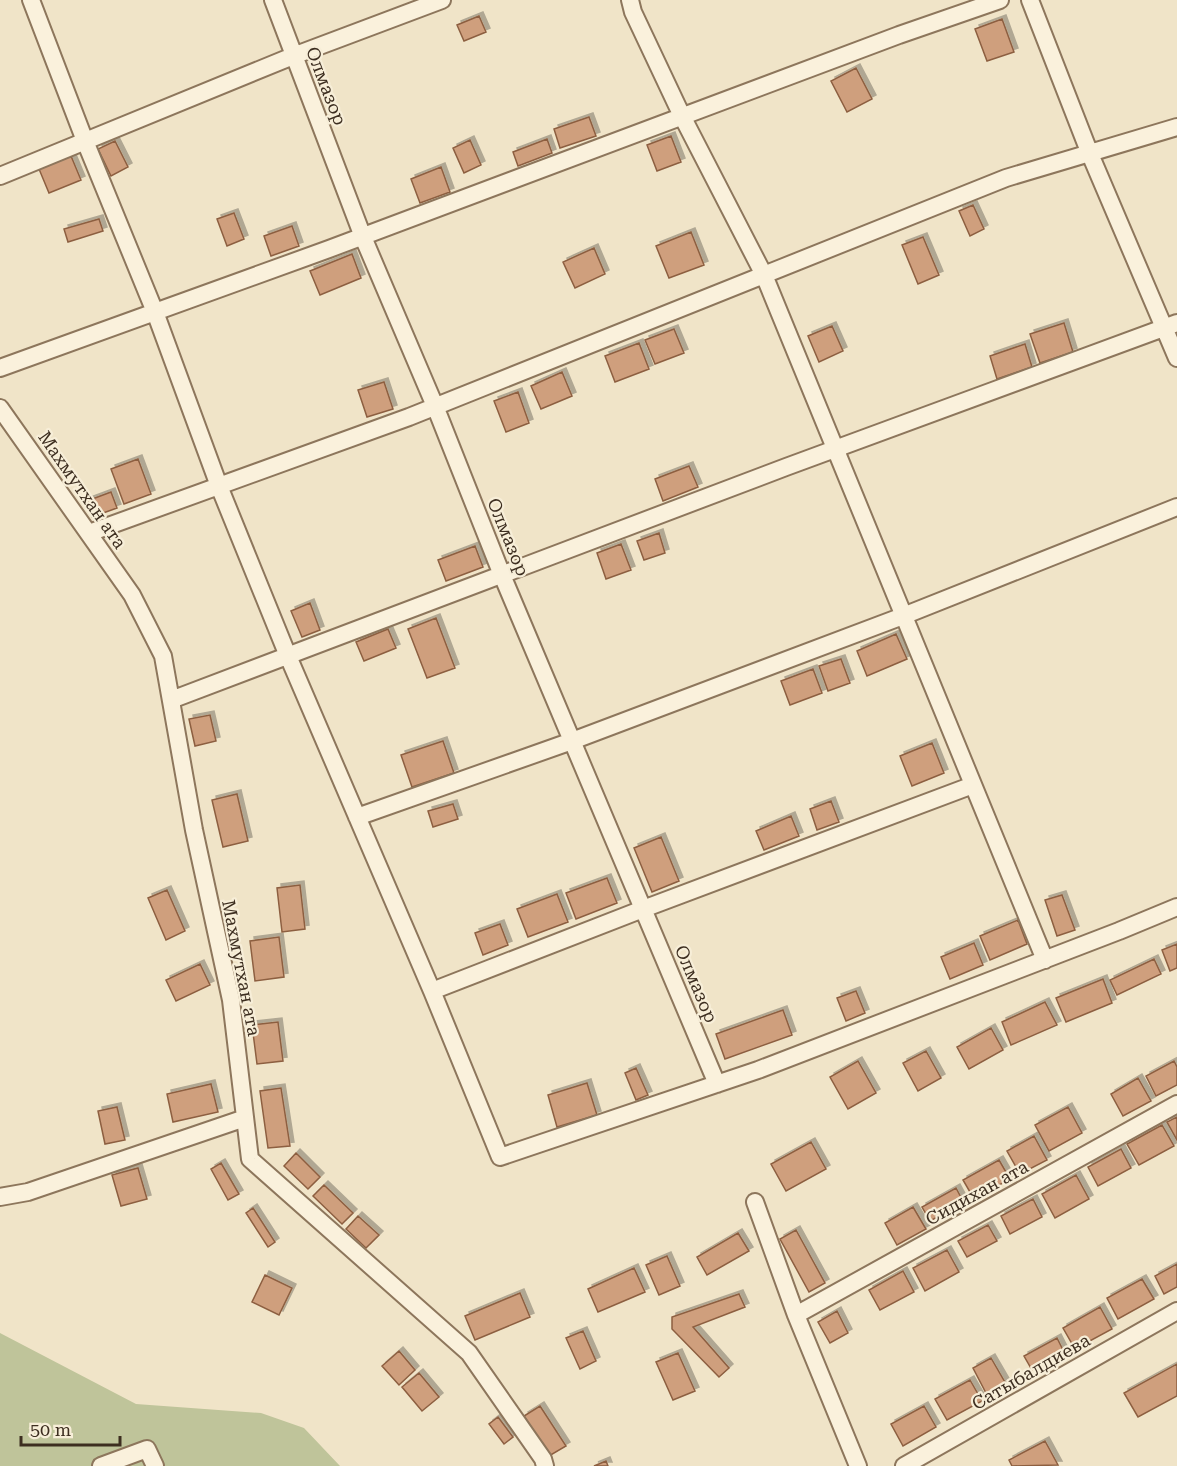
<svg xmlns="http://www.w3.org/2000/svg" width="1177" height="1466" viewBox="0 0 1177 1466" font-family="'Roboto Serif',serif">
	<defs>
		<filter id="shadow"><feDropShadow dx="4" dy="-4" stdDeviation="0" flood-color="#0004"/></filter>
	</defs>
	<rect width="100%" height="100%" fill="#f0e4c8"/>
	<path fill="#bfc49a" d="M 0,1333 L 136,1404 L 261,1413 L 304,1428 L 340,1466 L 0,1466 Z"/>
	<path fill="#cf9f7d" stroke="#8d5f41" stroke-width="1.5" filter="url(#shadow)" d="M 479,16 L 486,32 L 464,41 L 457,25 Z
		M 1002,19 L 1014,52 L 987,61 L 975,29 Z
		M 856,68 L 872,99 L 847,112 L 831,81 Z
		M 589,117 L 596,136 L 560,148 L 554,129 Z
		M 671,136 L 681,162 L 657,171 L 647,145 Z
		M 547,139 L 552,153 L 518,166 L 513,152 Z
		M 470,140 L 481,165 L 464,173 L 453,148 Z
		M 115,141 L 128,167 L 111,176 L 98,149 Z
		M 71,156 L 81,180 L 49,193 L 39,169 Z
		M 441,167 L 450,192 L 420,203 L 411,179 Z
		M 973,205 L 984,229 L 970,236 L 959,211 Z
		M 234,213 L 244,239 L 227,246 L 217,219 Z
		M 99,219 L 103,231 L 68,242 L 64,229 Z
		M 292,226 L 299,246 L 271,256 L 264,236 Z
		M 691,232 L 704,265 L 669,278 L 656,246 Z
		M 923,237 L 939,275 L 918,284 L 902,245 Z
		M 594,248 L 605,274 L 575,288 L 563,262 Z
		M 352,254 L 361,278 L 320,295 L 310,271 Z
		M 1064,323 L 1073,352 L 1040,363 L 1030,334 Z
		M 832,326 L 843,351 L 819,362 L 808,336 Z
		M 674,329 L 684,353 L 655,364 L 645,340 Z
		M 639,343 L 649,369 L 615,382 L 605,356 Z
		M 1025,344 L 1032,367 L 997,379 L 990,356 Z
		M 562,372 L 572,396 L 541,409 L 531,386 Z
		M 384,382 L 393,409 L 367,417 L 358,390 Z
		M 518,392 L 529,423 L 506,432 L 494,401 Z
		M 138,459 L 151,494 L 124,504 L 111,469 Z
		M 689,466 L 698,487 L 663,501 L 655,479 Z
		M 111,492 L 117,508 L 92,517 L 87,501 Z
		M 659,533 L 665,553 L 644,560 L 637,541 Z
		M 621,544 L 631,570 L 606,579 L 597,553 Z
		M 475,546 L 483,567 L 446,581 L 438,560 Z
		M 310,603 L 320,630 L 302,637 L 291,611 Z
		M 436,618 L 455,668 L 427,678 L 408,629 Z
		M 388,629 L 396,648 L 364,661 L 356,642 Z
		M 896,634 L 907,659 L 867,676 L 857,651 Z
		M 841,659 L 850,683 L 828,691 L 819,666 Z
		M 813,669 L 822,693 L 790,705 L 781,681 Z
		M 210,715 L 216,741 L 195,746 L 189,719 Z
		M 443,741 L 454,773 L 412,787 L 401,755 Z
		M 932,743 L 944,773 L 912,786 L 900,756 Z
		M 237,794 L 248,841 L 223,847 L 212,800 Z
		M 831,801 L 839,822 L 817,830 L 810,809 Z
		M 453,804 L 458,819 L 433,827 L 428,811 Z
		M 791,816 L 799,836 L 764,850 L 756,831 Z
		M 661,837 L 679,881 L 652,892 L 634,848 Z
		M 607,878 L 617,903 L 576,919 L 566,893 Z
		M 300,885 L 305,929 L 282,932 L 277,888 Z
		M 167,890 L 185,931 L 166,940 L 148,898 Z
		M 557,894 L 568,922 L 528,937 L 517,909 Z
		M 1062,895 L 1075,930 L 1057,936 L 1045,900 Z
		M 1018,920 L 1027,944 L 990,960 L 980,936 Z
		M 500,924 L 508,945 L 483,955 L 475,933 Z
		M 279,937 L 284,977 L 255,981 L 250,941 Z
		M 974,943 L 983,965 L 950,979 L 941,957 Z
		M 1177,944 L 1177,968 L 1170,971 L 1162,950 Z
		M 1154,959 L 1161,974 L 1117,995 L 1110,980 Z
		M 200,964 L 210,985 L 176,1001 L 166,980 Z
		M 1103,979 L 1112,1003 L 1066,1022 L 1056,998 Z
		M 856,991 L 865,1013 L 846,1021 L 837,998 Z
		M 1045,1002 L 1057,1025 L 1011,1045 L 1002,1022 Z
		M 783,1010 L 792,1035 L 725,1059 L 716,1034 Z
		M 278,1022 L 283,1061 L 257,1064 L 252,1025 Z
		M 991,1028 L 1003,1050 L 969,1069 L 957,1047 Z
		M 926,1051 L 941,1078 L 918,1091 L 903,1063 Z
		M 858,1061 L 876,1093 L 848,1109 L 830,1077 Z
		M 1174,1061 L 1177,1067 L 1177,1085 L 1156,1096 L 1146,1076 Z
		M 636,1068 L 648,1095 L 636,1100 L 625,1073 Z
		M 1138,1078 L 1151,1101 L 1123,1116 L 1111,1094 Z
		M 587,1083 L 597,1115 L 557,1127 L 548,1095 Z
		M 211,1084 L 218,1112 L 173,1122 L 167,1094 Z
		M 281,1088 L 290,1146 L 268,1148 L 260,1091 Z
		M 117,1107 L 125,1140 L 105,1144 L 98,1111 Z
		M 1068,1107 L 1082,1133 L 1049,1151 L 1035,1125 Z
		M 1177,1117 L 1177,1140 L 1167,1122 Z
		M 1162,1125 L 1174,1146 L 1139,1165 L 1127,1144 Z
		M 1034,1136 L 1047,1160 L 1020,1174 L 1007,1151 Z
		M 811,1142 L 826,1169 L 786,1191 L 771,1164 Z
		M 1121,1149 L 1131,1168 L 1098,1186 L 1088,1167 Z
		M 296,1153 L 320,1177 L 308,1189 L 284,1166 Z
		M 999,1160 L 1010,1179 L 974,1199 L 963,1180 Z
		M 221,1163 L 239,1194 L 228,1200 L 211,1169 Z
		M 138,1168 L 147,1199 L 121,1206 L 112,1175 Z
		M 1076,1175 L 1089,1199 L 1055,1218 L 1042,1194 Z
		M 324,1185 L 353,1213 L 342,1224 L 313,1196 Z
		M 956,1188 L 964,1203 L 930,1221 L 922,1207 Z
		M 1033,1199 L 1042,1217 L 1010,1234 L 1001,1216 Z
		M 913,1207 L 926,1229 L 897,1245 L 885,1223 Z
		M 253,1208 L 275,1242 L 268,1247 L 246,1213 Z
		M 358,1216 L 379,1235 L 366,1248 L 346,1229 Z
		M 988,1225 L 997,1241 L 967,1257 L 958,1241 Z
		M 796,1230 L 825,1283 L 809,1292 L 780,1239 Z
		M 738,1233 L 749,1251 L 707,1275 L 697,1257 Z
		M 947,1250 L 959,1272 L 925,1291 L 913,1268 Z
		M 667,1256 L 680,1286 L 659,1295 L 646,1265 Z
		M 1177,1264 L 1177,1287 L 1164,1294 L 1155,1276 Z
		M 634,1268 L 645,1292 L 598,1312 L 588,1289 Z
		M 903,1271 L 914,1292 L 880,1310 L 869,1290 Z
		M 265,1275 L 292,1288 L 279,1315 L 252,1302 Z
		M 1142,1279 L 1154,1299 L 1118,1319 L 1107,1298 Z
		M 520,1293 L 530,1317 L 475,1340 L 465,1316 Z
		M 739,1294 L 745,1307 L 693,1327 L 729,1368 L 719,1377 L 672,1329 L 672,1317 Z
		M 1100,1307 L 1112,1329 L 1075,1349 L 1063,1328 Z
		M 837,1311 L 848,1333 L 830,1343 L 818,1322 Z
		M 583,1331 L 596,1361 L 580,1369 L 566,1338 Z
		M 1057,1338 L 1064,1352 L 1032,1370 L 1024,1356 Z
		M 399,1351 L 415,1370 L 399,1385 L 382,1366 Z
		M 678,1353 L 695,1391 L 673,1400 L 656,1362 Z
		M 991,1358 L 1006,1384 L 987,1395 L 973,1368 Z
		M 1177,1364 L 1177,1396 L 1138,1417 L 1124,1393 Z
		M 419,1373 L 439,1397 L 422,1411 L 402,1387 Z
		M 970,1380 L 982,1401 L 947,1420 L 935,1399 Z
		M 540,1406 L 566,1446 L 549,1456 L 524,1416 Z
		M 924,1406 L 936,1427 L 903,1446 L 891,1424 Z
		M 498,1417 L 513,1437 L 504,1444 L 489,1424 Z
		M 1045,1441 L 1058,1465 L 1012,1466 L 1009,1460 Z
		M 606,1461 L 608,1466 L 594,1466 Z"/>
	<g fill="none" stroke-linecap="round" stroke-linejoin="round">
		<defs>
			<path id="minor" d="M 31,0 L 85,141 L 155,312 L 219,486 L 288,656 L 432,991 L 500,1157 L 758,1070 L 1119,931 L 1177,907
				M 273,0 L 363,237 L 435,406 L 502,575 L 717,1084
				M 630,0 L 633,12 L 682,116 L 764,275 L 1045,960
				M 1030,0 L 1090,154 L 1177,358
				M 0,176 L 293,56 L 442,0
				M 0,368 L 329,249 L 899,35 L 1000,0
				M 0,408 L 132,595 L 163,656 L 194,830 L 231,1000 L 250,1159 L 469,1353 L 543,1459 L 545,1466
				M 89,533 L 409,417 L 1006,178 L 1177,127
				M 171,700 L 786,467 L 1177,323
				M 357,817 L 572,741 L 903,616 L 1177,507
				M 432,991 L 643,909 L 973,785
				M 0,1197 L 28,1192 L 245,1118
				M 755,1202 L 796,1315 L 858,1466
				M 796,1315 L 1177,1104
				M 101,1466 L 147,1449 L 155,1466
				M 904,1466 L 1177,1311"/>
		</defs>
		<use href="#minor" stroke="#8d765c" stroke-width="20"/>
		<use href="#minor" stroke="#faf1dc" stroke-width="16"/>
	</g>
	<g text-anchor="middle" stroke-width="4.5" stroke-linejoin="round" paint-order="stroke">
		<g font-size="18" fill="#3d2e20" stroke="#f7eed8">
			<text transform="translate(326 86) rotate(69)" y="6">Олмазор</text>
			<text transform="translate(82 490) rotate(55)" y="6">Махмутхан ата</text>
			<text transform="translate(508 537) rotate(68)" y="6">Олмазор</text>
			<text transform="translate(241 968) rotate(79)" y="6">Махмутхан ата</text>
			<text transform="translate(696 984) rotate(67)" y="6">Олмазор</text>
			<text transform="translate(977 1193) rotate(-29)" y="6">Сидихан ата</text>
			<text transform="translate(1031 1372) rotate(-30)" y="6">Сатыбалдиева</text>
		</g>
	</g>
	<path d="M21 1436v9h99v-9" fill="none" stroke="#3d2e20" stroke-width="3"/>
	<text x="30" y="1436" font-size="18" fill="#3d2e20" stroke="#f7eed8" stroke-width="4.5" paint-order="stroke">50 m</text>
</svg>
